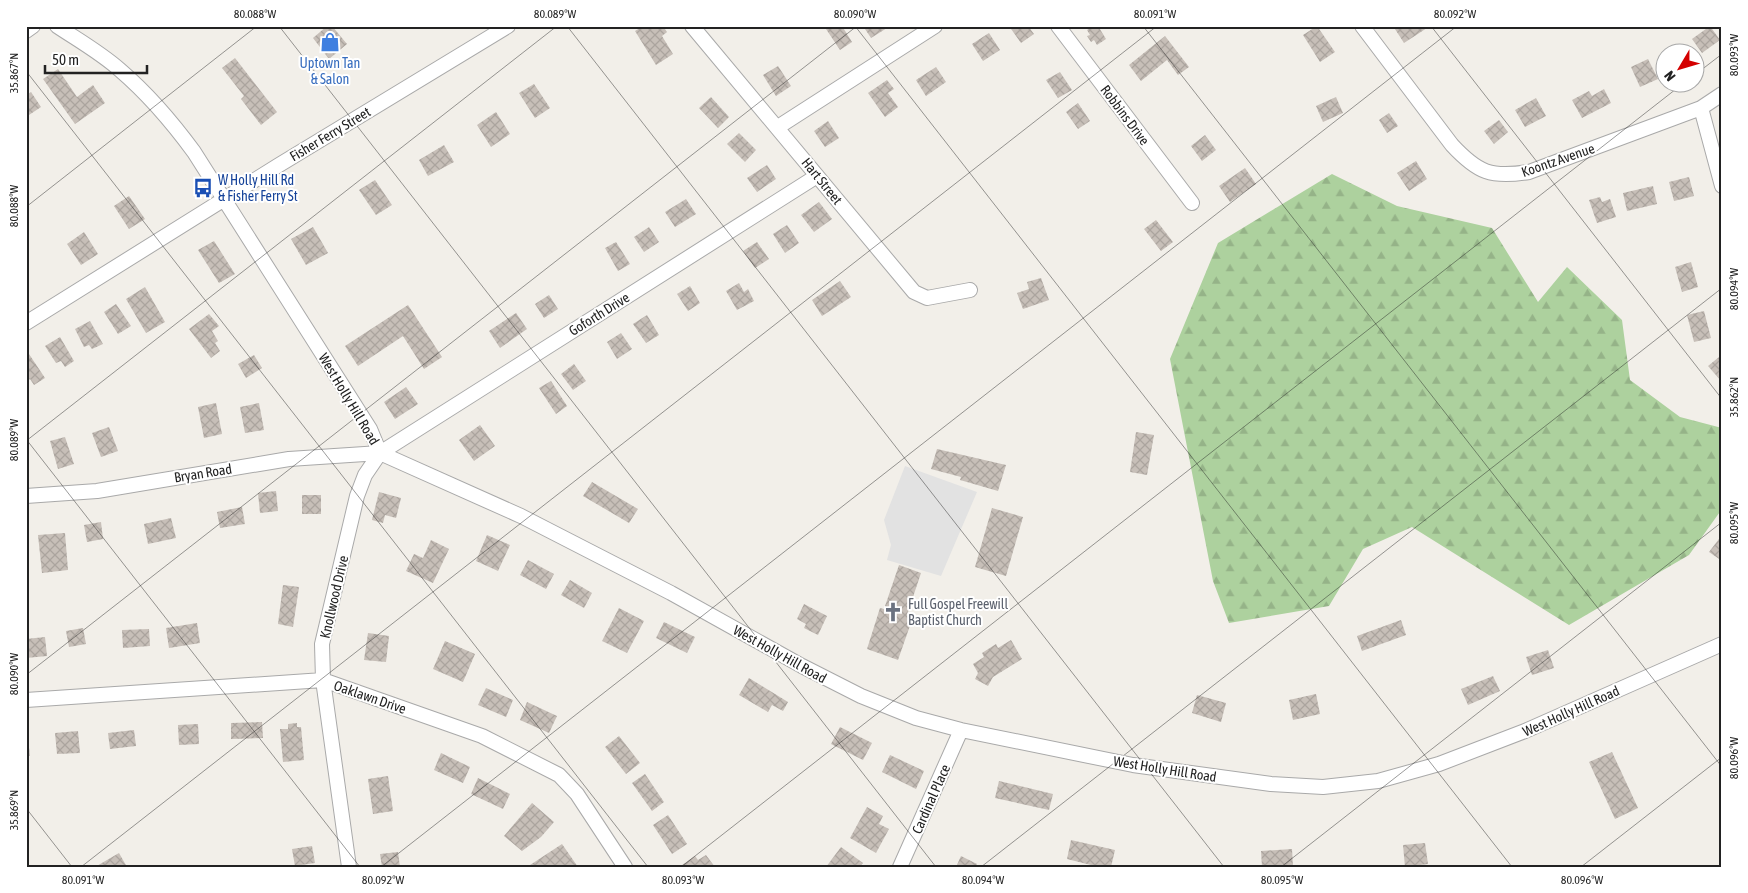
<svg xmlns="http://www.w3.org/2000/svg" width="1748" height="893" viewBox="0 0 1748 893" font-family="'Asap Condensed',sans-serif">
	<defs>
		<pattern id="forest-firs" width="22" height="20" patternUnits="userSpaceOnUse" patternTransform="scale(1.25)"><rect width="22" height="20" fill="#add19e"/><path d="M5 1l3.5 6h-7zM16 11l3.5 6h-7z" fill="#95b388"/></pattern>
		<pattern id="building-cross-hatch" width="8" height="8" patternUnits="userSpaceOnUse" patternTransform="scale(1.25)"><rect width="8" height="8" fill="#c7bfb8"/><path d="M0 0l8 8M0 8l8-8" fill="none" stroke="#aba49e"/></pattern>
	</defs>
	<rect width="100%" height="100%" fill="#f2efe9"/>
	<path fill="url(#forest-firs)" d="M 1332,174 L 1397,206 L 1492,228 L 1538,302 L 1567,267 L 1622,320 L 1630,380 L 1680,417 L 1722,428 L 1722,509 L 1689,555 L 1569,625 L 1412,527 L 1363,549 L 1329,606 L 1229,623 L 1213,581 L 1170,359 L 1218,243 Z"/>
	<path fill="#e2e2e2" d="M 905,466 L 977,492 L 941,576 L 887,560 L 891,545 L 884,520 Z"/>
	<path fill="url(#building-cross-hatch)" d="M 327,26 L 332,26 L 347,44 L 329,59 L 313,38 Z
		M 643,26 L 663,26 L 667,32 L 662,36 L 673,54 L 656,65 L 635,31 Z
		M 830,26 L 842,26 L 852,42 L 840,50 L 826,29 Z
		M 863,26 L 886,26 L 887,28 L 871,38 Z
		M 1009,26 L 1028,26 L 1034,34 L 1021,43 Z
		M 1093,26 L 1098,26 L 1106,39 L 1097,45 L 1094,40 L 1091,42 L 1087,36 L 1090,35 L 1087,30 Z
		M 1317,26 L 1335,52 L 1320,62 L 1303,35 Z
		M 1393,26 L 1430,26 L 1404,43 Z
		M 1710,26 L 1720,40 L 1702,53 L 1692,39 Z
		M 989,33 L 1000,50 L 983,61 L 972,44 Z
		M 1165,36 L 1189,67 L 1178,75 L 1167,60 L 1141,81 L 1129,65 Z
		M 235,58 L 277,112 L 261,125 L 241,99 L 244,96 L 222,68 Z
		M 1648,59 L 1658,79 L 1640,87 L 1631,67 Z
		M 778,66 L 791,86 L 776,96 L 763,75 Z
		M 936,67 L 946,82 L 926,96 L 916,80 Z
		M 58,69 L 77,97 L 93,85 L 105,103 L 75,124 L 43,79 Z
		M 1060,72 L 1072,90 L 1058,98 L 1046,80 Z
		M 887,80 L 894,89 L 888,93 L 898,107 L 885,117 L 868,93 Z
		M 534,84 L 550,108 L 535,118 L 519,93 Z
		M 1604,89 L 1611,103 L 1582,118 L 1572,100 L 1589,91 L 1592,96 Z
		M 31,92 L 41,107 L 26,117 L 26,95 Z
		M 711,97 L 729,117 L 718,128 L 699,108 Z
		M 1336,97 L 1343,113 L 1323,122 L 1316,106 Z
		M 1536,98 L 1546,116 L 1525,127 L 1515,110 Z
		M 1078,103 L 1090,121 L 1078,129 L 1066,112 Z
		M 496,112 L 510,134 L 491,147 L 477,125 Z
		M 1389,113 L 1398,126 L 1387,133 L 1379,120 Z
		M 1499,120 L 1508,132 L 1494,144 L 1484,131 Z
		M 828,121 L 839,138 L 825,147 L 814,131 Z
		M 739,133 L 756,150 L 745,162 L 727,144 Z
		M 1205,135 L 1216,150 L 1202,161 L 1191,146 Z
		M 444,145 L 454,162 L 428,176 L 419,160 Z
		M 1416,161 L 1427,179 L 1409,191 L 1397,173 Z
		M 767,165 L 776,179 L 757,192 L 747,178 Z
		M 1245,168 L 1256,184 L 1230,202 L 1219,186 Z
		M 1689,177 L 1694,196 L 1674,201 L 1669,182 Z
		M 375,180 L 392,205 L 376,215 L 359,190 Z
		M 1653,186 L 1657,204 L 1627,211 L 1623,193 Z
		M 129,196 L 145,219 L 129,229 L 114,206 Z
		M 1600,197 L 1602,202 L 1610,199 L 1616,217 L 1597,223 L 1589,200 Z
		M 686,199 L 696,214 L 675,227 L 665,212 Z
		M 819,202 L 832,219 L 814,232 L 801,215 Z
		M 1156,220 L 1173,242 L 1161,251 L 1144,229 Z
		M 787,225 L 799,243 L 785,253 L 773,234 Z
		M 313,227 L 328,253 L 306,265 L 291,239 Z
		M 649,227 L 659,242 L 644,252 L 634,237 Z
		M 84,232 L 98,254 L 81,265 L 67,244 Z
		M 214,241 L 235,274 L 219,283 L 198,250 Z
		M 616,242 L 630,264 L 618,271 L 605,248 Z
		M 757,242 L 769,259 L 755,268 L 743,251 Z
		M 1691,262 L 1698,287 L 1682,292 L 1675,267 Z
		M 1041,278 L 1049,300 L 1023,309 L 1017,293 L 1029,289 L 1027,282 Z
		M 840,281 L 851,297 L 822,316 L 812,300 Z
		M 739,283 L 744,292 L 748,289 L 754,301 L 737,310 L 726,291 Z
		M 690,286 L 700,303 L 688,311 L 677,294 Z
		M 145,287 L 165,322 L 146,333 L 126,299 Z
		M 549,295 L 558,309 L 544,318 L 535,304 Z
		M 116,304 L 131,326 L 118,334 L 104,312 Z
		M 408,305 L 442,357 L 424,369 L 403,336 L 358,366 L 345,346 Z
		M 1704,311 L 1711,338 L 1694,342 L 1687,315 Z
		M 516,313 L 527,329 L 500,348 L 489,331 Z
		M 209,314 L 219,326 L 212,331 L 218,341 L 215,343 L 220,351 L 211,358 L 189,329 Z
		M 647,315 L 659,335 L 646,343 L 633,324 Z
		M 90,321 L 103,344 L 92,349 L 89,345 L 84,347 L 75,329 Z
		M 621,333 L 632,349 L 617,359 L 607,342 Z
		M 60,337 L 74,361 L 65,367 L 61,361 L 56,363 L 45,346 Z
		M 29,354 L 45,378 L 34,385 L 30,379 L 26,382 L 26,356 Z
		M 254,355 L 262,368 L 246,378 L 238,364 Z
		M 1719,357 L 1722,359 L 1722,382 L 1708,366 Z
		M 574,364 L 586,381 L 573,390 L 561,374 Z
		M 551,381 L 567,406 L 556,414 L 539,388 Z
		M 406,387 L 418,404 L 395,419 L 384,402 Z
		M 216,403 L 222,434 L 204,438 L 198,407 Z
		M 259,403 L 264,430 L 245,433 L 240,407 Z
		M 480,425 L 495,446 L 474,461 L 459,440 Z
		M 109,427 L 118,451 L 101,457 L 92,433 Z
		M 1136,432 L 1154,435 L 1147,475 L 1130,472 Z
		M 65,437 L 74,464 L 58,469 L 50,441 Z
		M 937,449 L 1006,465 L 998,491 L 960,480 L 961,477 L 931,469 Z
		M 592,482 L 638,509 L 629,523 L 583,496 Z
		M 276,491 L 278,511 L 260,513 L 258,493 Z
		M 379,492 L 401,498 L 396,518 L 385,515 L 383,523 L 372,520 Z
		M 302,495 L 321,495 L 321,514 L 302,514 Z
		M 242,507 L 245,524 L 220,528 L 217,512 Z
		M 992,508 L 1023,517 L 1006,576 L 975,567 Z
		M 171,518 L 176,538 L 148,544 L 144,524 Z
		M 101,522 L 103,539 L 87,542 L 84,525 Z
		M 65,533 L 68,570 L 42,573 L 38,535 Z
		M 487,535 L 510,545 L 498,571 L 476,561 Z
		M 1722,535 L 1722,561 L 1709,552 Z
		M 431,540 L 449,549 L 433,583 L 406,571 L 414,554 L 423,558 Z
		M 528,560 L 554,574 L 546,589 L 520,575 Z
		M 899,565 L 921,573 L 907,615 L 913,617 L 898,660 L 867,649 L 880,608 L 884,609 Z
		M 570,580 L 592,593 L 584,608 L 561,595 Z
		M 283,585 L 299,587 L 293,627 L 278,624 Z
		M 804,604 L 827,616 L 818,635 L 804,628 L 806,624 L 797,619 Z
		M 619,608 L 644,621 L 627,653 L 602,641 Z
		M 1401,620 L 1406,635 L 1362,651 L 1357,636 Z
		M 664,622 L 695,637 L 687,653 L 656,638 Z
		M 197,623 L 200,643 L 169,648 L 166,628 Z
		M 83,628 L 86,644 L 69,647 L 66,631 Z
		M 149,629 L 150,646 L 123,648 L 122,630 Z
		M 368,633 L 389,636 L 386,662 L 364,660 Z
		M 45,637 L 47,656 L 26,658 L 26,639 Z
		M 1011,640 L 1022,659 L 993,677 L 988,686 L 975,679 L 978,673 L 973,664 L 984,657 L 982,653 L 996,644 L 998,648 Z
		M 445,641 L 475,654 L 463,682 L 433,669 Z
		M 1548,650 L 1554,668 L 1532,675 L 1526,657 Z
		M 1493,676 L 1500,691 L 1468,705 L 1461,689 Z
		M 749,678 L 788,702 L 783,711 L 772,705 L 768,712 L 739,695 Z
		M 486,688 L 513,700 L 506,717 L 478,705 Z
		M 1316,694 L 1320,714 L 1293,720 L 1289,700 Z
		M 1197,695 L 1226,703 L 1221,722 L 1192,713 Z
		M 527,702 L 557,716 L 549,733 L 520,720 Z
		M 262,722 L 263,738 L 231,739 L 231,723 Z
		M 297,723 L 297,727 L 301,727 L 304,760 L 283,762 L 280,729 L 288,729 L 288,724 Z
		M 198,724 L 199,744 L 179,745 L 178,725 Z
		M 840,727 L 872,743 L 863,760 L 831,744 Z
		M 134,730 L 136,746 L 110,749 L 108,733 Z
		M 78,731 L 80,753 L 57,754 L 55,733 Z
		M 619,736 L 640,763 L 626,774 L 605,747 Z
		M 26,739 L 28,739 L 30,756 L 26,756 Z
		M 1612,752 L 1638,808 L 1615,819 L 1589,762 Z
		M 441,753 L 470,767 L 463,783 L 434,770 Z
		M 890,755 L 924,771 L 916,789 L 882,772 Z
		M 645,774 L 664,802 L 652,811 L 632,783 Z
		M 388,776 L 393,811 L 373,814 L 368,779 Z
		M 478,778 L 510,794 L 503,809 L 471,794 Z
		M 999,781 L 1053,794 L 1049,810 L 995,798 Z
		M 532,803 L 554,822 L 541,837 L 522,851 L 504,836 Z
		M 867,807 L 883,816 L 879,824 L 889,829 L 876,853 L 850,838 Z
		M 668,815 L 687,844 L 672,854 L 653,825 Z
		M 1071,840 L 1115,850 L 1111,867 L 1099,867 L 1067,859 Z
		M 1425,843 L 1428,864 L 1405,867 L 1403,845 Z
		M 562,844 L 578,867 L 527,867 Z
		M 312,846 L 315,863 L 295,866 L 292,849 Z
		M 841,847 L 863,863 L 860,867 L 826,867 Z
		M 1292,849 L 1293,867 L 1262,867 L 1261,851 Z
		M 398,852 L 400,867 L 382,867 L 380,854 Z
		M 119,853 L 127,867 L 95,867 Z
		M 706,855 L 715,867 L 682,865 L 695,856 L 698,860 Z
		M 961,856 L 977,864 L 975,867 L 956,867 Z"/>
	<g fill="none" stroke-linecap="round" stroke-linejoin="round">
		<defs>
			<path id="minor" d="M 57,26 C 78,40 101,53 120,70 C 148,94 172,122 194,152 L 370,429 L 380,453 L 521,516 L 671,593 L 802,666 L 861,696 L 916,718 L 961,730 L 1133,765 L 1271,784 L 1323,787 L 1378,781 L 1439,764 L 1525,731 L 1722,644
				M 692,26 L 914,292 L 927,298 L 970,290
				M 1058,26 L 1192,203
				M 1362,26 L 1452,145 C 1478,173 1491,178 1529,172 L 1701,108 L 1722,94
				M 26,31 L 33,26
				M 1701,108 L 1722,186
				M 778,127 L 935,26
				M 26,323 L 279,165 L 508,26
				M 26,496 L 97,491 L 289,459 L 380,453
				M 26,700 L 323,680 L 482,736 L 559,775 L 577,794 L 625,867
				M 349,867 L 323,680 L 322,644 L 357,496 L 365,475 L 380,453 L 817,176
				M 900,867 L 961,730"/>
		</defs>
		<use href="#minor" stroke="#a9a9a9" stroke-width="16"/>
		<use href="#minor" stroke="#fff" stroke-width="14"/>
	</g>
	<path fill="none" stroke="#222" stroke-width="1" stroke-opacity="0.45" d="M 279,26 L 936,867M 567,26 L 1224,867M 855,26 L 1512,867M 1143,26 L 1722,767M 1431,26 L 1722,399M 1719,26 L 1722,30M 26,71 L 648,867M 1696,74 L 1722,54M 26,207 L 257,26M 26,439 L 360,867M 26,441 L 557,26M 26,675 L 857,26M 26,808 L 72,867M 81,867 L 1157,26M 381,867 L 1457,26M 681,867 L 1685,82M 981,867 L 1722,288M 1281,867 L 1722,522M 1581,867 L 1722,757"/>
	<defs>
		<symbol id="shop-bare" viewBox="-9 -9 18 18"><path d="M-5-2.5h2.3a2.7 3.5 0 0 1 5.4 0H5L5.5 6h-11ZM-1.5-2.5h3a1.5 2.3 0 0 0-3 0Z" fill="#3f7fe0" stroke="#fff" stroke-width="2.5" paint-order="stroke"/></symbol>
		<symbol id="bus-bare" viewBox="-9 -9 18 18"><path d="M-5-6H5V4H4V6H2V4H-2V6H-4V4H-5ZM-3.5-4V0h7V-4ZM-3.5 1.2v1.5H-2V1.2ZM2 1.2v1.5H3.5V1.2Z" fill="#1a4fb4" stroke="#fff" stroke-width="2.5" paint-order="stroke"/></symbol>
		<symbol id="church-bare" viewBox="-9 -9 18 18"><path d="M-1.2-6h2.4v3.5h3.3v2.4h-3.3V6h-2.4V-.1h-3.3v-2.4h3.3Z" fill="#6b7280" stroke="#fff" stroke-width="2.5" paint-order="stroke"/></symbol>
	</defs>
	<g fill-rule="evenodd">
		<use href="#shop-bare" x="316" y="28" width="28" height="28"/>
		<use href="#bus-bare" x="189" y="174" width="28" height="28"/>
		<use href="#church-bare" x="879" y="598" width="28" height="28"/>
	</g>
	<g text-anchor="middle" stroke-width="4" stroke-linejoin="round" paint-order="stroke">
		<g font-size="14" fill="#366cbe" stroke="#fff">
			<text x="330" y="68">Uptown Tan<tspan x="330" dy="16">&amp; Salon</tspan></text>
		</g>
		<g font-size="14" fill="#222" stroke="#fff">
			<text transform="translate(1125 115) rotate(53)" y="5">Robbins Drive</text>
			<text transform="translate(330 134) rotate(-31)" y="5">Fisher Ferry Street</text>
			<text transform="translate(1558 160) rotate(-19)" y="5">Koontz Avenue</text>
			<text transform="translate(822 181) rotate(51)" y="5">Hart Street</text>
			<text transform="translate(599 314) rotate(-32)" y="5">Goforth Drive</text>
			<text transform="translate(349 399) rotate(59)" y="5">West Holly Hill Road</text>
			<text transform="translate(203 473) rotate(-9)" y="5">Bryan Road</text>
			<text transform="translate(334 597) rotate(-77)" y="5">Knollwood Drive</text>
			<text transform="translate(780 654) rotate(29)" y="5">West Holly Hill Road</text>
			<text transform="translate(370 697) rotate(19)" y="5">Oaklawn Drive</text>
			<text transform="translate(1571 711) rotate(-24)" y="5">West Holly Hill Road</text>
			<text transform="translate(1165 769) rotate(9)" y="5">West Holly Hill Road</text>
			<text transform="translate(931 799) rotate(-66)" y="5">Cardinal Place</text>
		</g>
		<g font-size="14" fill="#164399" stroke="#fff" text-anchor="start">
			<text x="218" y="185">W Holly Hill Rd<tspan x="218" dy="16">&amp; Fisher Ferry St</tspan></text>
		</g>
		<g font-size="14" fill="#5b616d" stroke="#fff" text-anchor="start">
			<text x="908" y="609">Full Gospel Freewill<tspan x="908" dy="16">Baptist Church</tspan></text>
		</g>
	</g>
	<rect width="1748" height="893" fill="none" stroke="#ffffff" stroke-width="55"/>
	<g transform="translate(1680 68) rotate(232)"><circle r="24" fill="#ffffff" stroke="#a7a7a7"/>
	<path d="M0-4L9 19L0 12L-9 19Z" fill="#d40000"/>
	<text y="-8" font-size="14" font-weight="bold" text-anchor="middle" fill="#222222">N</text>
	</g>
	<path d="M45 65v8h102v-8" fill="none" stroke="#222222" stroke-width="2.5"/>
	<text x="52" y="65" font-size="15" fill="#222222" stroke="#ffffff" stroke-width="4" paint-order="stroke">50 m</text>
	<rect x="28" y="28" width="1692" height="838" fill="none" stroke="#222" stroke-width="2"/>
	<g font-size="12" text-anchor="middle" fill="#222">
		<text x="255" y="18">80.088°W</text>
		<text x="555" y="18">80.089°W</text>
		<text x="855" y="18">80.090°W</text>
		<text x="1155" y="18">80.091°W</text>
		<text x="1455" y="18">80.092°W</text>
		<text transform="translate(1734 55) rotate(-90)" y="4">80.093°W</text>
		<text transform="translate(14 73) rotate(-90)" y="4">35.867°N</text>
		<text transform="translate(14 206) rotate(-90)" y="4">80.088°W</text>
		<text transform="translate(1734 289) rotate(-90)" y="4">80.094°W</text>
		<text transform="translate(1734 397) rotate(-90)" y="4">35.862°N</text>
		<text transform="translate(14 440) rotate(-90)" y="4">80.089°W</text>
		<text transform="translate(1734 523) rotate(-90)" y="4">80.095°W</text>
		<text transform="translate(14 674) rotate(-90)" y="4">80.090°W</text>
		<text transform="translate(1734 758) rotate(-90)" y="4">80.096°W</text>
		<text transform="translate(14 810) rotate(-90)" y="4">35.869°N</text>
		<text x="83" y="884">80.091°W</text>
		<text x="383" y="884">80.092°W</text>
		<text x="683" y="884">80.093°W</text>
		<text x="983" y="884">80.094°W</text>
		<text x="1282" y="884">80.095°W</text>
		<text x="1582" y="884">80.096°W</text>
	</g>
</svg>
